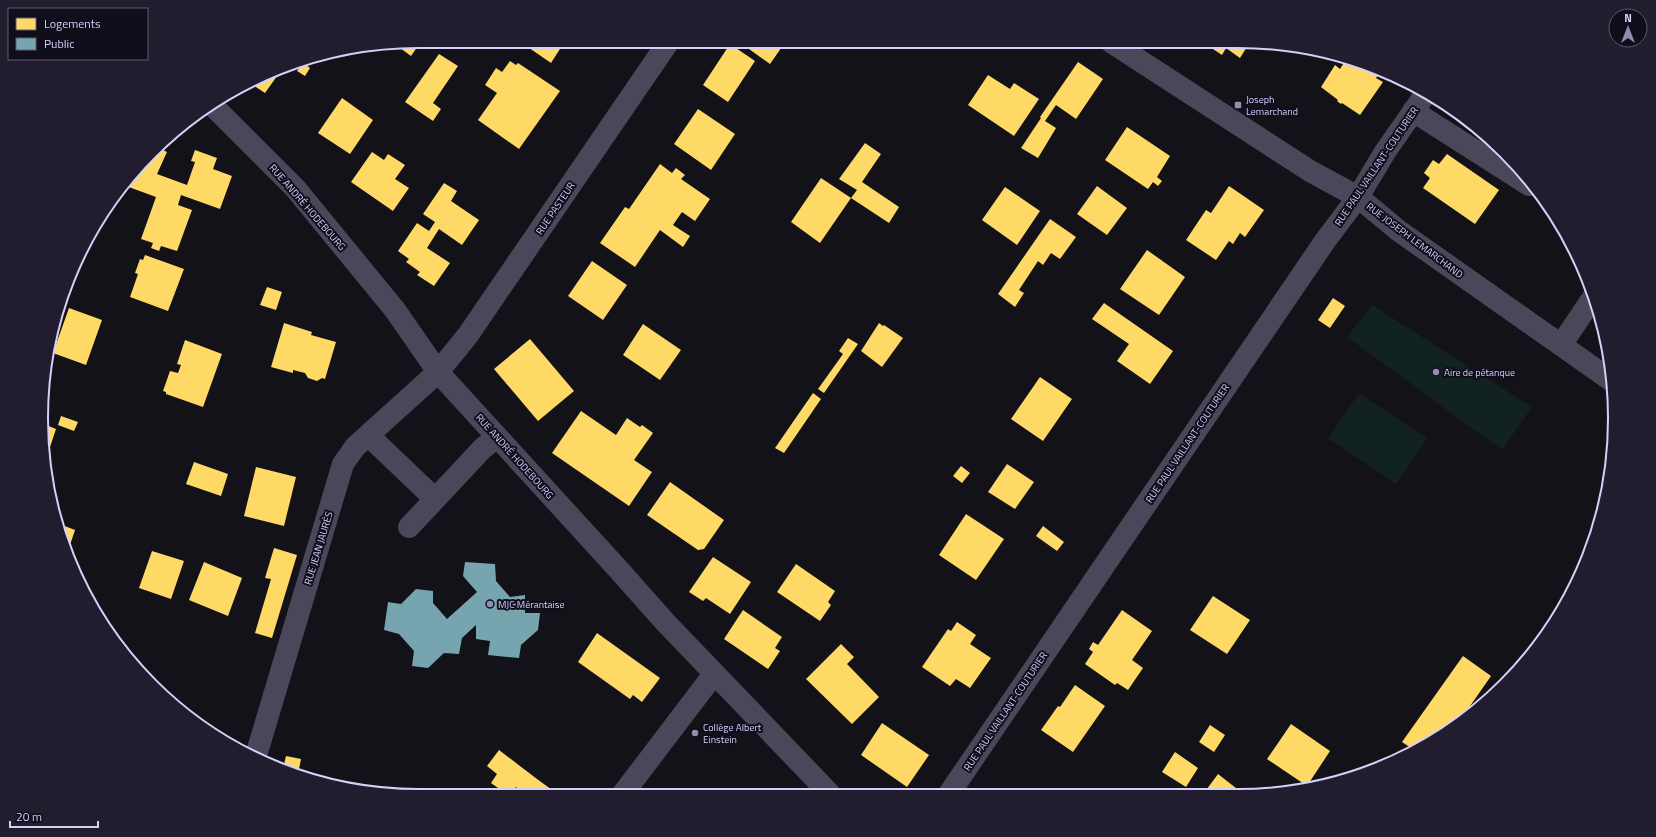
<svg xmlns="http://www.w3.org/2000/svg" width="1656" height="837" viewBox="0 0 1656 837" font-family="'Titillium Web',sans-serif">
	<rect width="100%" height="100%" fill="#131218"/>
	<path fill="#122223" d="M 1372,305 L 1532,407 L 1502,450 L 1347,337 Z
		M 1359,393 L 1427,438 L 1396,484 L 1328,438 Z"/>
	<path fill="#ffd966" d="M 418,41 L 420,43 L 411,56 L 396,45 Z
		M 519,41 L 565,41 L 551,63 Z
		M 744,41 L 786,41 L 770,64 L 742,44 Z
		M 1218,42 L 1250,42 L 1240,58 L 1226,48 L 1222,55 L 1213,49 Z
		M 730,44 L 755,61 L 728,102 L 703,85 Z
		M 439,54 L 458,66 L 433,103 L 441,109 L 433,121 L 405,102 Z
		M 1347,58 L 1381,71 L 1376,78 L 1383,82 L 1360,115 L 1342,103 L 1341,104 L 1337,101 L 1338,100 L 1321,87 L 1335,65 L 1340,69 Z
		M 510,61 L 516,65 L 518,63 L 560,91 L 519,149 L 478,120 L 497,93 L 485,85 L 496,68 L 502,72 Z
		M 1078,62 L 1103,79 L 1076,119 L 1056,105 L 1045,121 L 1056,128 L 1038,158 L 1021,148 L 1041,118 L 1040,117 Z
		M 303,63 L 310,68 L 305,76 L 297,71 Z
		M 282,69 L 265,93 L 253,85 L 281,70 Z
		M 988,75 L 1010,89 L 1014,83 L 1039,99 L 1014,136 L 968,105 Z
		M 342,98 L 373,120 L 350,154 L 318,133 Z
		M 698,109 L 735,134 L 711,170 L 674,144 Z
		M 1127,127 L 1170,156 L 1157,177 L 1162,181 L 1158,186 L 1153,182 L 1148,189 L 1105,160 Z
		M 865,143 L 881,154 L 862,182 L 899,207 L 889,223 L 851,198 L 857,190 L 839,179 Z
		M 161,149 L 167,152 L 157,174 L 187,185 L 195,162 L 191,161 L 195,150 L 217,158 L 213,169 L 232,176 L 220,209 L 181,195 L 178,205 L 192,210 L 177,251 L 161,246 L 159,251 L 151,248 L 153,243 L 141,239 L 156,197 L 126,186 Z
		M 372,152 L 384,160 L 388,154 L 405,165 L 395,179 L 409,188 L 393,211 L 351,182 Z
		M 1447,154 L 1499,190 L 1475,224 L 1423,188 L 1430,178 L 1424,173 L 1433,160 L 1439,164 Z
		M 660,164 L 672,173 L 676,168 L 685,175 L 681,179 L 710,199 L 695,221 L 682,212 L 673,225 L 690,236 L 683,247 L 660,230 L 635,267 L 600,243 L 625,207 L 629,209 Z
		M 821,178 L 851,198 L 820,243 L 791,222 Z
		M 444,183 L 457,191 L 451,201 L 479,220 L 462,245 L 439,229 L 427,248 L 450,263 L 434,286 L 417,275 L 420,272 L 406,262 L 409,259 L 398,251 L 417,223 L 429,231 L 435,222 L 423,214 Z
		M 1097,186 L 1127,208 L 1107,235 L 1077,214 Z
		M 1229,186 L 1264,210 L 1245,237 L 1240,233 L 1233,244 L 1229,241 L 1216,260 L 1186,240 L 1206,210 L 1211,213 Z
		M 1005,187 L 1040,211 L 1017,245 L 982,220 Z
		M 1050,219 L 1076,237 L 1060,259 L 1051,253 L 1043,265 L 1038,261 L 1019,290 L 1024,293 L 1015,307 L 998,294 Z
		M 1147,250 L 1185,277 L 1159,315 L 1120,289 Z
		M 145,255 L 184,269 L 168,311 L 130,297 L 138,274 L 135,273 L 140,259 L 143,260 Z
		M 592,261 L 627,285 L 603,320 L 568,296 Z
		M 267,287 L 282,292 L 276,310 L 260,305 Z
		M 1333,298 L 1345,306 L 1330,328 L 1318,320 Z
		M 1104,303 L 1173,351 L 1150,384 L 1117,361 L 1129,344 L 1092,319 Z
		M 69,308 L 102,320 L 86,365 L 53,353 Z
		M 284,323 L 312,332 L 311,335 L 336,342 L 325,379 L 322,378 L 317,381 L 308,378 L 305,373 L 293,370 L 293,373 L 271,367 Z
		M 879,323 L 883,326 L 884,325 L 903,338 L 882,367 L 861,351 Z
		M 643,324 L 681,350 L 660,380 L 623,355 Z
		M 848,338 L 858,344 L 824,393 L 818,389 L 843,354 L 839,351 Z
		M 530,339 L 574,391 L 538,421 L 494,369 Z
		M 185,340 L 222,354 L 203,407 L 166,394 L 166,392 L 163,391 L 170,371 L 178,373 L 181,365 L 177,364 Z
		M 1040,377 L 1072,399 L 1043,441 L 1011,419 Z
		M 813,393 L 821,399 L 784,453 L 775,448 Z
		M 581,411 L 616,435 L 627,418 L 640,427 L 642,425 L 653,433 L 634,460 L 652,472 L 629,506 L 552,453 Z
		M 61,416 L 78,422 L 74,431 L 58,425 Z
		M 46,425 L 56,429 L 47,456 L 45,455 Z
		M 194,462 L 228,474 L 221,496 L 186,484 Z
		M 1007,464 L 1034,482 L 1015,509 L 988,492 Z
		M 961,466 L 970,473 L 962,483 L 953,476 Z
		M 256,467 L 296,477 L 284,526 L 244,516 Z
		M 670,482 L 724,520 L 704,549 L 698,550 L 647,515 Z
		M 966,514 L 1004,539 L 976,580 L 939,555 Z
		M 62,525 L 75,530 L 69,548 L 65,535 Z
		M 1043,526 L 1064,542 L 1057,551 L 1036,536 Z
		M 274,548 L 297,555 L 272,638 L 255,633 L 271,579 L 265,578 Z
		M 152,551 L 184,561 L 171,599 L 139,588 Z
		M 713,557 L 751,582 L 730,614 L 706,598 L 703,601 L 689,592 Z
		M 204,562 L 242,578 L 228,616 L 189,600 Z
		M 796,564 L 835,591 L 828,602 L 831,605 L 820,621 L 777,592 Z
		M 1213,596 L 1250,620 L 1227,654 L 1190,630 Z
		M 743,610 L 782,637 L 775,648 L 780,651 L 768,669 L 724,639 Z
		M 1122,610 L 1152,631 L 1132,660 L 1143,668 L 1128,690 L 1117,683 L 1115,685 L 1085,664 L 1093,652 L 1089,649 L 1093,642 L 1098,645 Z
		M 957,622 L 976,635 L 970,644 L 991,658 L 970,688 L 956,679 L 950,686 L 922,667 L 948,629 L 951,631 Z
		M 597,633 L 660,678 L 642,702 L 633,695 L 630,699 L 578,662 Z
		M 841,644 L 854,657 L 847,664 L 879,697 L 852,724 L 806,679 Z
		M 1463,656 L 1491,676 L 1459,722 L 1447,732 L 1414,750 L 1402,742 Z
		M 1075,685 L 1105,706 L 1073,752 L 1041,730 L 1058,706 L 1060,707 Z
		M 882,723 L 929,755 L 907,787 L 861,755 Z
		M 1291,724 L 1330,751 L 1307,786 L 1267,759 Z
		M 1210,725 L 1225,735 L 1214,752 L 1199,742 Z
		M 499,750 L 537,779 L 559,795 L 527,795 L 516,787 L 511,795 L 508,795 L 491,783 L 497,774 L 487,766 Z
		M 1175,752 L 1198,768 L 1186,787 L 1162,772 Z
		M 286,756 L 301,759 L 298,774 L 283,769 Z
		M 1218,774 L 1241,792 L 1241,793 L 1204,793 Z"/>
	<path fill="#76a5af" d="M 465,562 L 495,564 L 496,581 L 510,597 L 525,595 L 525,613 L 540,613 L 538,630 L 521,645 L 519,658 L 488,655 L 490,641 L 476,639 L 476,625 L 462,638 L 459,654 L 444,653 L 428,668 L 412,666 L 414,651 L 399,634 L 384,630 L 388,602 L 401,604 L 416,589 L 433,591 L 433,603 L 447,619 L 477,592 L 463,576 Z"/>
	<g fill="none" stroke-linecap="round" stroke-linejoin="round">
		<path stroke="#494759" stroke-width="22" d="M 1111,42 L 1310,171 L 1358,197 L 1399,231 L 1612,381
			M 213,106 L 295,188 L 395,310 L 438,372 L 618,569 L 666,623 L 830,794
			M 1413,111 L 1529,185
			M 1561,345 L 1594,296
			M 368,435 L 435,499
			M 409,527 L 483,448 L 497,437
			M 255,759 L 343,464 L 355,447 L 438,372 L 468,335 L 669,41
			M 949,794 L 1325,241 L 1358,197 L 1385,152 L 1426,93
			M 622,795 L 714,674"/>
	</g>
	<g fill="#928daa" stroke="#110e1c" stroke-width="1.5">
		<rect x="1234" y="101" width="8" height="8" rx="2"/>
		<circle cx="1436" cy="372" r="4"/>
		<circle cx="490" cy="604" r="4"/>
		<circle cx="695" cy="733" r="4"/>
	</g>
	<g text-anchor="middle" stroke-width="4" stroke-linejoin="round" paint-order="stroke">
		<g font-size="10" fill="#d6cff9" stroke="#110e1c" text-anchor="start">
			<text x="1246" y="103">Joseph<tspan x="1246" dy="12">Lemarchand</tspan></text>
			<text x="1444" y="376">Aire de pétanque</text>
			<text x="498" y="608">MJC Mérantaise</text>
			<text x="703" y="731">Collège Albert<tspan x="703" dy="12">Einstein</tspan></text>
		</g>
		<g font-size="10" fill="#d6cff9" stroke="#110e1c">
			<text transform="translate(1376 166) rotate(-56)" y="4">RUE PAUL VAILLANT-COUTURIER</text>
			<text transform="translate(308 207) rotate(49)" y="4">RUE ANDRÉ HODEBOURG</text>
			<text transform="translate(555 208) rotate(-56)" y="4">RUE PASTEUR</text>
			<text transform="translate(1415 240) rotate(37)" y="4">RUE JOSEPH LEMARCHAND</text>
			<text transform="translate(1187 443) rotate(-56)" y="4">RUE PAUL VAILLANT-COUTURIER</text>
			<text transform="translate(515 456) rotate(48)" y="4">RUE ANDRÉ HODEBOURG</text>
			<text transform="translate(318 548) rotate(-73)" y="4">RUE JEAN JAURÈS</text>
			<text transform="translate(1005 711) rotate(-56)" y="4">RUE PAUL VAILLANT-COUTURIER</text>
		</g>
	</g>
	<path d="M0 0H1656V837H0ZM418 48H1238A370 370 0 0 1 1608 418V419A370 370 0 0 1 1238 789H418A370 370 0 0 1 48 419V418A370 370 0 0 1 418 48Z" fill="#211d2e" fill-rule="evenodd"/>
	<path fill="none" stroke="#d6cff9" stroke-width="2" d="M418 48H1238A370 370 0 0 1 1608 418V419A370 370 0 0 1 1238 789H418A370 370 0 0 1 48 419V418A370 370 0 0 1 418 48Z"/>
	<rect x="8" y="8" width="140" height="52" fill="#110e1c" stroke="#605b74"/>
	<rect x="16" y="18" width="20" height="12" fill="#ffd966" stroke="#605b74"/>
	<text x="44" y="28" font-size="12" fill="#d6cff9">Logements</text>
	<rect x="16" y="38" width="20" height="12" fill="#76a5af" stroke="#605b74"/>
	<text x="44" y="48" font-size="12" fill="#d6cff9">Public</text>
	<g transform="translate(1628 28)"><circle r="19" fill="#110e1c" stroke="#605b74"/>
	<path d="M0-3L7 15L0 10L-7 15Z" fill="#928daa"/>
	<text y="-6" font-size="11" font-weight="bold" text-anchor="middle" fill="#d6cff9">N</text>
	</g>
	<path d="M10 821v6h88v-6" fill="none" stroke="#d6cff9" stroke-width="2"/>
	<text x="16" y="821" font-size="12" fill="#d6cff9" stroke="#110e1c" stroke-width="3" paint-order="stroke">20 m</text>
</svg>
